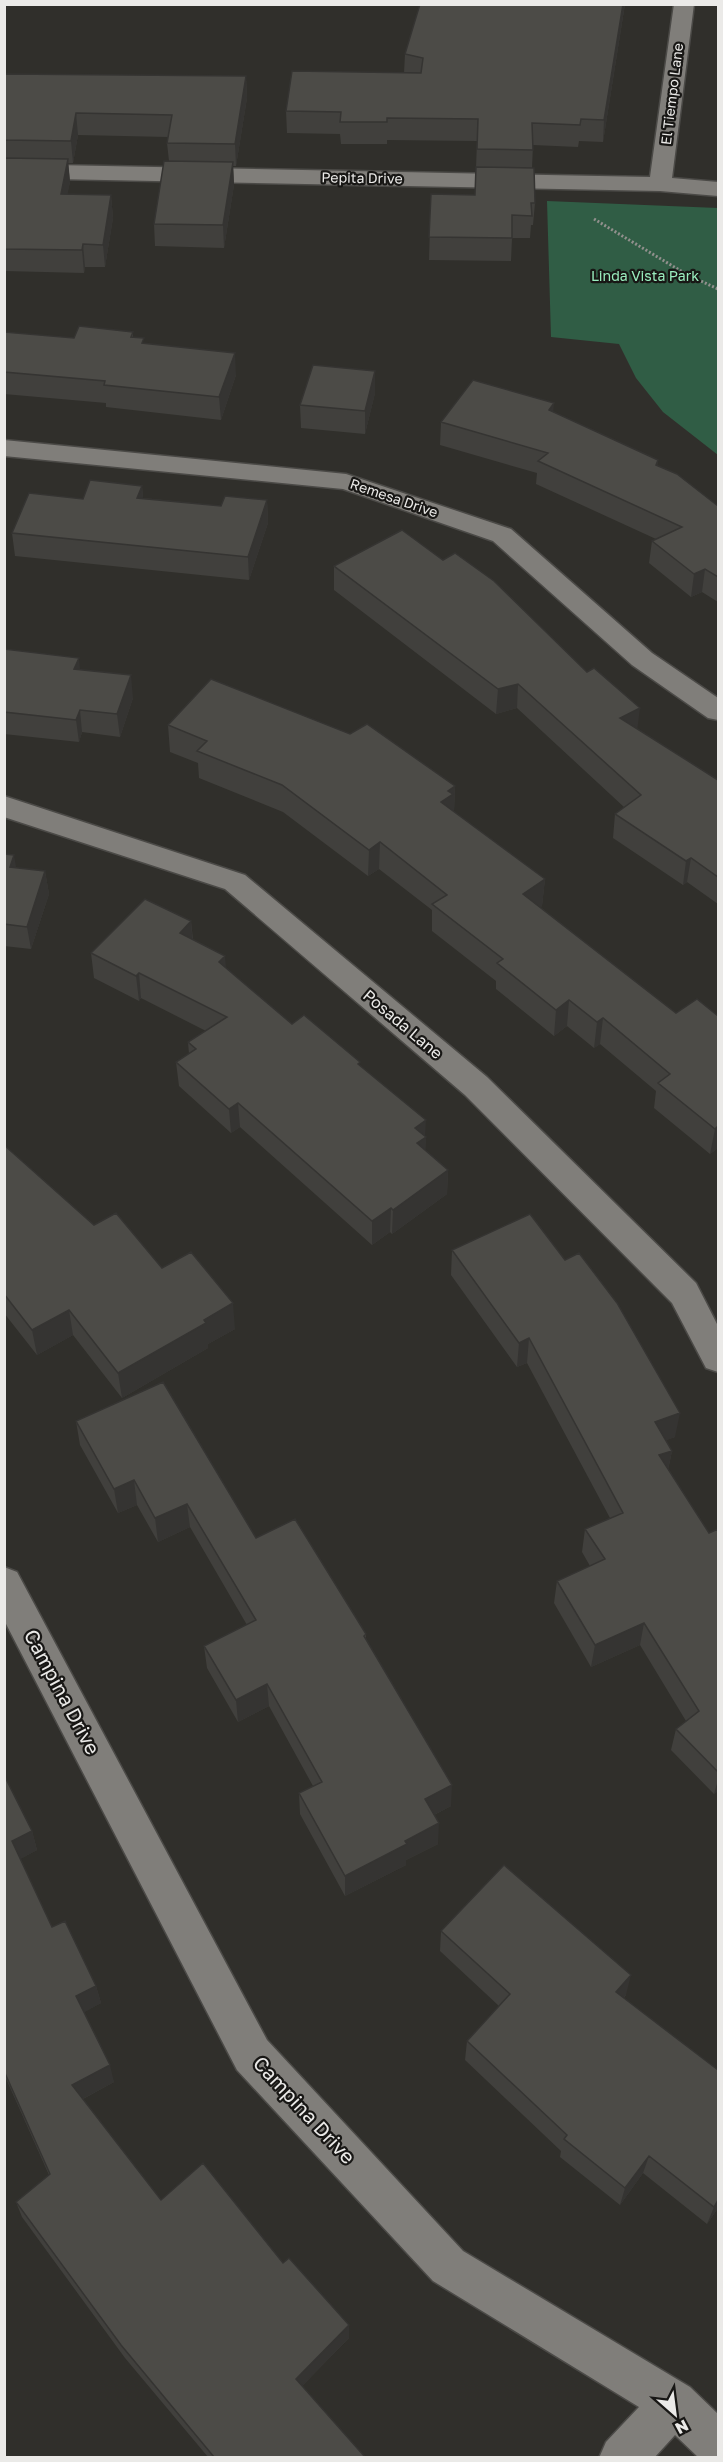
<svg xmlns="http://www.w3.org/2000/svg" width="723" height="2462" viewBox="0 0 723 2462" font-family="'Golos Text',sans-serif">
	<rect width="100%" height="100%" fill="#302f2b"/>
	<path fill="#305d45" d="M 547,201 L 718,208 L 718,455 L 663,412 L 636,378 L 619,344 L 551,337 Z"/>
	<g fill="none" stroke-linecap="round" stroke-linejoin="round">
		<defs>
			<path id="minor" d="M 674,4 L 694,4 L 672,178 L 718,182 L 718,196 L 660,191 L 4,178 L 4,164 L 650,177 Z
				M 4,440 L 346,474 L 511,529 L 652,653 L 718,698 L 718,720 L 708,718 L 632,665 L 493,541 L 343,489 L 4,456 Z
				M 4,796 L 245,875 L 487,1077 L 696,1283 L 718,1326 L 718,1372 L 706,1368 L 672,1303 L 465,1095 L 225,889 L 4,817 Z
				M 4,1567 L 17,1572 L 267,2040 L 463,2251 L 690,2387 L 718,2414 L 718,2458 L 699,2458 L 675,2435 L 654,2458 L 599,2458 L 606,2442 L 639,2407 L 433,2281 L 237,2070 L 4,1620 Z"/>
		</defs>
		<use href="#minor" stroke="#4b4a47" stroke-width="3"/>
		<path stroke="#91908d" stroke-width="3" stroke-dasharray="2 2" stroke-linecap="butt" d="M 594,219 L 686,274 L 718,289"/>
		<use href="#minor" fill="#807e7a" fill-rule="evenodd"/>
	</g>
	<path fill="#41403d" d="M 420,4 L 625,4 L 603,142 L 579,141 L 578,147 L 533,145 L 532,168 L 535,203 L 533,225 L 531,225 L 530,238 L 512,238 L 511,261 L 429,260 L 431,194 L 475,195 L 477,141 L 387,140 L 387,144 L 341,144 L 340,134 L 287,133 L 286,111 L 404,73 L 405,54 Z
		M 4,74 L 246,76 L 247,98 L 236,166 L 233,166 L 234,185 L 224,248 L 155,246 L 154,224 L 169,161 L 167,143 L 168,137 L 78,135 L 73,163 L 68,163 L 70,182 L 67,194 L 111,195 L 113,218 L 105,267 L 85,267 L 84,273 L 4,271 Z
		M 4,332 L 74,338 L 133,332 L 133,337 L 145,344 L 236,375 L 221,420 L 106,407 L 106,403 L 4,394 Z
		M 375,371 L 375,393 L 365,434 L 301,428 L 300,405 Z
		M 553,412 L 658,460 L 657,466 L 718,506 L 718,602 L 702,592 L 691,597 L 649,563 L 652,541 L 656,539 L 536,484 L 537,473 L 440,445 L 441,422 Z
		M 142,486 L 143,498 L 221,506 L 267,500 L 268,523 L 249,580 L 15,556 L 12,533 L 83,499 Z
		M 334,566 L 637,729 L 718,780 L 718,904 L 687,882 L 683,885 L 613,838 L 615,814 L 624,807 L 517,708 L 496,714 L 334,590 Z
		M 4,649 L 80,669 L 133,698 L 120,737 L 82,732 L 79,742 L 4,734 Z
		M 168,725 L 455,786 L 454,812 L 545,879 L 542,906 L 540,907 L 676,1013 L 718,1016 L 718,1148 L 710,1154 L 654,1108 L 656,1091 L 600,1044 L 594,1048 L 567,1026 L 554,1036 L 496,989 L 496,981 L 432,931 L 432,910 L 379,869 L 368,876 L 283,812 L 199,778 L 198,763 L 170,752 Z
		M 4,854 L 16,868 L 45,871 L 49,894 L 31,949 L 4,946 Z
		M 191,921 L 193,940 L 292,1024 L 360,1066 L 426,1137 L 425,1150 L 448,1170 L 447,1194 L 392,1234 L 390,1232 L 372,1245 L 240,1127 L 231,1133 L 179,1086 L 176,1062 L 189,1054 L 188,1042 L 206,1031 L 141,998 L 139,1001 L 94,978 L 91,953 Z
		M 4,1145 L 94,1225 L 162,1268 L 235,1329 L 208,1344 L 208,1348 L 122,1398 L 73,1335 L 37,1355 L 4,1313 Z
		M 452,1250 L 675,1437 L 666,1440 L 672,1451 L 668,1470 L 709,1533 L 718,1529 L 718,1791 L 714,1794 L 671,1750 L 676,1729 L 686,1721 L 640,1645 L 591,1667 L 554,1603 L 557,1581 L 590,1566 L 582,1552 L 585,1529 L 610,1518 L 527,1363 L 517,1367 L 451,1275 Z
		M 76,1421 L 256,1538 L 366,1634 L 366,1639 L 451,1806 L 434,1815 L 438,1844 L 406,1860 L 406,1865 L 345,1896 L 300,1814 L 299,1793 L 313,1786 L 269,1706 L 238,1722 L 207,1668 L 204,1646 L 247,1625 L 190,1527 L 158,1542 L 137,1505 L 118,1513 L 80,1445 Z
		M 4,1775 L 32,1831 L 37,1850 L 20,1859 L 52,1927 L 96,1986 L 101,2003 L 84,2012 L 114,2082 L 83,2099 L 161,2200 L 283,2263 L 349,2325 L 349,2338 L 302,2386 L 365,2457 L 208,2457 L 125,2358 L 22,2217 L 16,2202 L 49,2175 L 4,2074 Z
		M 441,1931 L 626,1995 L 624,1998 L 718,2070 L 718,2208 L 707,2224 L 643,2173 L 620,2205 L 560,2157 L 561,2151 L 465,2060 L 467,2041 L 499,2006 L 440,1951 Z"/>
	<path fill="#353432" d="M 623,4 L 625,4 L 603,142 L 604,120 Z
		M 246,76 L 247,98 L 236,166 L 235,144 Z
		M 76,113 L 78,135 L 73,163 L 71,141 Z
		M 68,159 L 70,182 L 63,217 L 61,194 Z
		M 233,162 L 234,185 L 224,248 L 223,225 Z
		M 111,195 L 113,218 L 105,267 L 103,245 Z
		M 83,244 L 85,267 L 84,273 L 82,250 Z
		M 235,353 L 236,375 L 221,420 L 219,397 Z
		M 375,371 L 375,393 L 365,434 L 365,411 Z
		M 554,403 L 552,426 L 549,410 Z
		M 142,486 L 144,509 L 137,498 Z
		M 267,500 L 268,523 L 249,580 L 248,557 Z
		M 705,569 L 702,592 L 691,597 L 694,574 Z
		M 79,658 L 81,681 L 74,669 Z
		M 131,675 L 133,698 L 120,737 L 117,714 Z
		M 518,684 L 517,708 L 496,714 L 498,689 Z
		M 640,708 L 637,732 L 620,718 Z
		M 80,710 L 82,732 L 79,742 L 76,720 Z
		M 455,786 L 454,813 L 441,802 L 448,791 Z
		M 380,842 L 379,869 L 368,876 L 369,850 Z
		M 14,855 L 18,878 L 10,867 Z
		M 691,858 L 687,882 L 683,885 L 686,861 Z
		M 45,871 L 49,894 L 31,949 L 27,927 Z
		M 545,879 L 542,906 L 521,921 L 523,894 Z
		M 191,921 L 193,946 L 180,933 Z
		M 225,956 L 227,981 L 219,962 Z
		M 139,973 L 141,998 L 139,1001 L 136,976 Z
		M 569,1000 L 567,1026 L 554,1036 L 556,1010 Z
		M 603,1018 L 600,1044 L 594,1048 L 597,1022 Z
		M 238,1103 L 240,1127 L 231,1133 L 229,1109 Z
		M 426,1120 L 425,1137 L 426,1137 L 425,1161 L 414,1152 L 415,1128 Z
		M 718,1126 L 718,1148 L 710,1154 L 715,1129 Z
		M 448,1170 L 447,1194 L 392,1234 L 393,1210 Z
		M 391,1208 L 390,1232 L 372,1245 L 372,1221 Z
		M 233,1303 L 235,1329 L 208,1344 L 208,1348 L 122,1398 L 118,1373 L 204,1320 Z
		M 69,1310 L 73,1335 L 37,1355 L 32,1330 Z
		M 529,1338 L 527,1363 L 517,1367 L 519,1343 Z
		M 680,1413 L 675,1437 L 651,1446 L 655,1422 Z
		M 672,1451 L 667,1474 L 659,1455 Z
		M 134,1480 L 137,1505 L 118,1513 L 114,1489 Z
		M 187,1504 L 190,1527 L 158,1542 L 155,1518 Z
		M 644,1623 L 640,1645 L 591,1667 L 595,1645 Z
		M 267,1684 L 269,1706 L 238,1722 L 236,1700 Z
		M 718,1780 L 718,1791 L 714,1794 Z
		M 452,1785 L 451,1806 L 424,1820 L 425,1799 Z
		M 439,1823 L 438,1844 L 406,1860 L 406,1865 L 345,1896 L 345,1876 L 405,1841 Z
		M 32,1831 L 37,1850 L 17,1861 L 12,1841 Z
		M 631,1975 L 626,1995 L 611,2012 L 616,1992 Z
		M 96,1986 L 101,2003 L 81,2014 L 76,1996 Z
		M 110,2065 L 114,2082 L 77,2102 L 72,2085 Z
		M 649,2156 L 643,2173 L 620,2205 L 625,2188 Z
		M 718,2200 L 718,2208 L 707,2224 L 714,2207 Z
		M 349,2325 L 349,2338 L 297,2391 L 296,2379 Z"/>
	<path fill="#4c4b47" stroke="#353432" stroke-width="1.5" d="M 420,4 L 623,4 L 604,120 L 581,119 L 580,125 L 532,123 L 533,150 L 477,149 L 478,119 L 387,118 L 387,122 L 340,122 L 341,112 L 286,111 L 292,71 L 421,73 L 423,58 L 405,54 Z
		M 4,74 L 246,76 L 235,144 L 167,143 L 172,115 L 76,113 L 71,141 L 4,140 Z
		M 4,158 L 68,159 L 61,194 L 111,195 L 103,245 L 83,244 L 82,250 L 4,249 Z
		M 164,161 L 233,162 L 223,225 L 154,224 Z
		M 476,167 L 534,168 L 535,203 L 531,203 L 532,216 L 512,215 L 512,238 L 429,237 L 431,194 L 475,195 Z
		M 79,326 L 133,332 L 131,337 L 144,338 L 142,343 L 235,353 L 219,397 L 104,385 L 105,381 L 4,372 L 4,332 L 74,338 Z
		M 313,365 L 375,371 L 365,411 L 300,405 Z
		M 473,380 L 554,403 L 549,410 L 658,460 L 656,465 L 677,474 L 718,506 L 718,577 L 705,569 L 694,574 L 652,541 L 682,527 L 538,461 L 548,453 L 441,422 Z
		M 90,480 L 142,486 L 137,498 L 221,506 L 225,496 L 267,500 L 248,557 L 12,533 L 29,493 L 83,499 Z
		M 402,530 L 443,560 L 455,553 L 494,581 L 587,672 L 594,668 L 640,708 L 620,718 L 718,780 L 718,877 L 691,858 L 686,861 L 615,814 L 641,795 L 518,684 L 498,689 L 334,566 Z
		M 4,649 L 79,658 L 74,669 L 131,675 L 117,714 L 80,710 L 76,720 L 4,712 Z
		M 211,679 L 350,734 L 367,724 L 455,786 L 448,791 L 453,794 L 441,802 L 545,879 L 523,894 L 676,1013 L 697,999 L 718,1016 L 718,1126 L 715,1129 L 658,1083 L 670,1074 L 603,1018 L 597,1022 L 569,1000 L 556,1010 L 497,963 L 503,959 L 432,904 L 447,895 L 380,842 L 369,850 L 282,785 L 197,751 L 207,741 L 168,725 Z
		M 4,854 L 14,855 L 10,867 L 45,871 L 27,927 L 4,924 Z
		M 145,899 L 191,921 L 180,933 L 225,956 L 219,962 L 292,1024 L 304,1015 L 360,1062 L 358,1064 L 426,1120 L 415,1128 L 426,1137 L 417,1143 L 448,1170 L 393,1210 L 391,1208 L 372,1221 L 238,1103 L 229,1109 L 176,1062 L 196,1049 L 188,1042 L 227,1017 L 139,973 L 136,976 L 91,953 Z
		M 4,1145 L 94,1225 L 116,1213 L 162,1268 L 191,1252 L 233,1303 L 204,1320 L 206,1323 L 118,1373 L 69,1310 L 32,1330 L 4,1294 Z
		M 530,1214 L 565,1260 L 579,1253 L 617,1303 L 680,1413 L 655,1422 L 672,1451 L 659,1455 L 709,1533 L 718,1529 L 718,1772 L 676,1729 L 699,1711 L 644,1623 L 595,1645 L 557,1581 L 605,1559 L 585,1529 L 623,1513 L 529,1338 L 519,1343 L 452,1250 Z
		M 163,1382 L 256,1538 L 295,1519 L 366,1634 L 364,1636 L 452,1785 L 425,1799 L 439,1823 L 405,1841 L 407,1844 L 345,1876 L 299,1793 L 322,1782 L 267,1684 L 236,1700 L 204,1646 L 256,1620 L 187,1504 L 155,1518 L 134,1480 L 114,1489 L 76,1421 Z
		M 4,1775 L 32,1831 L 12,1841 L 52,1927 L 65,1921 L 96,1986 L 76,1996 L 110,2065 L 72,2085 L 161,2200 L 203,2163 L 283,2263 L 289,2258 L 349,2325 L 296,2379 L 365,2457 L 214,2457 L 121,2345 L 16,2202 L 50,2174 L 4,2071 Z
		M 504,1865 L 631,1975 L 616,1992 L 718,2070 L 718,2200 L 714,2207 L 649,2156 L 625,2188 L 564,2139 L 567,2135 L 467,2041 L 510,1994 L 441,1931 Z"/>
	<g text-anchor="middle" stroke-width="4.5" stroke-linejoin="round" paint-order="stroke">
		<g font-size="14" fill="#ebeae8" stroke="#181715">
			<text transform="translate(672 94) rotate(-83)" y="5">El Tiempo Lane</text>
			<text transform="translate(362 178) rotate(1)" y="5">Pepita Drive</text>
			<text transform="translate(394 498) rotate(19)" y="5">Remesa Drive</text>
		</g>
		<g font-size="14" fill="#9aeebf" stroke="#181715">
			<text x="645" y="281">Linda Vista Park</text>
		</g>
		<g font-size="16" fill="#ebeae8" stroke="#181715">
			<text transform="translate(403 1024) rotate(40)" y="6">Posada Lane</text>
		</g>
		<g font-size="20" fill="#ebeae8" stroke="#181715">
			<text transform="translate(62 1692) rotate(62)" y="7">Campina Drive</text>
			<text transform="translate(304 2110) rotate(47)" y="7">Campina Drive</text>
		</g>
	</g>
	<rect width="723" height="2462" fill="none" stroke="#ebeae8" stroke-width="12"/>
	<g transform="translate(675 2414) rotate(152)" stroke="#181715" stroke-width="4.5" paint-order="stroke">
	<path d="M0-4.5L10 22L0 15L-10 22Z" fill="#ebeae8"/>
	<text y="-9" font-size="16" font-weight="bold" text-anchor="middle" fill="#ebeae8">N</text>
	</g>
</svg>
